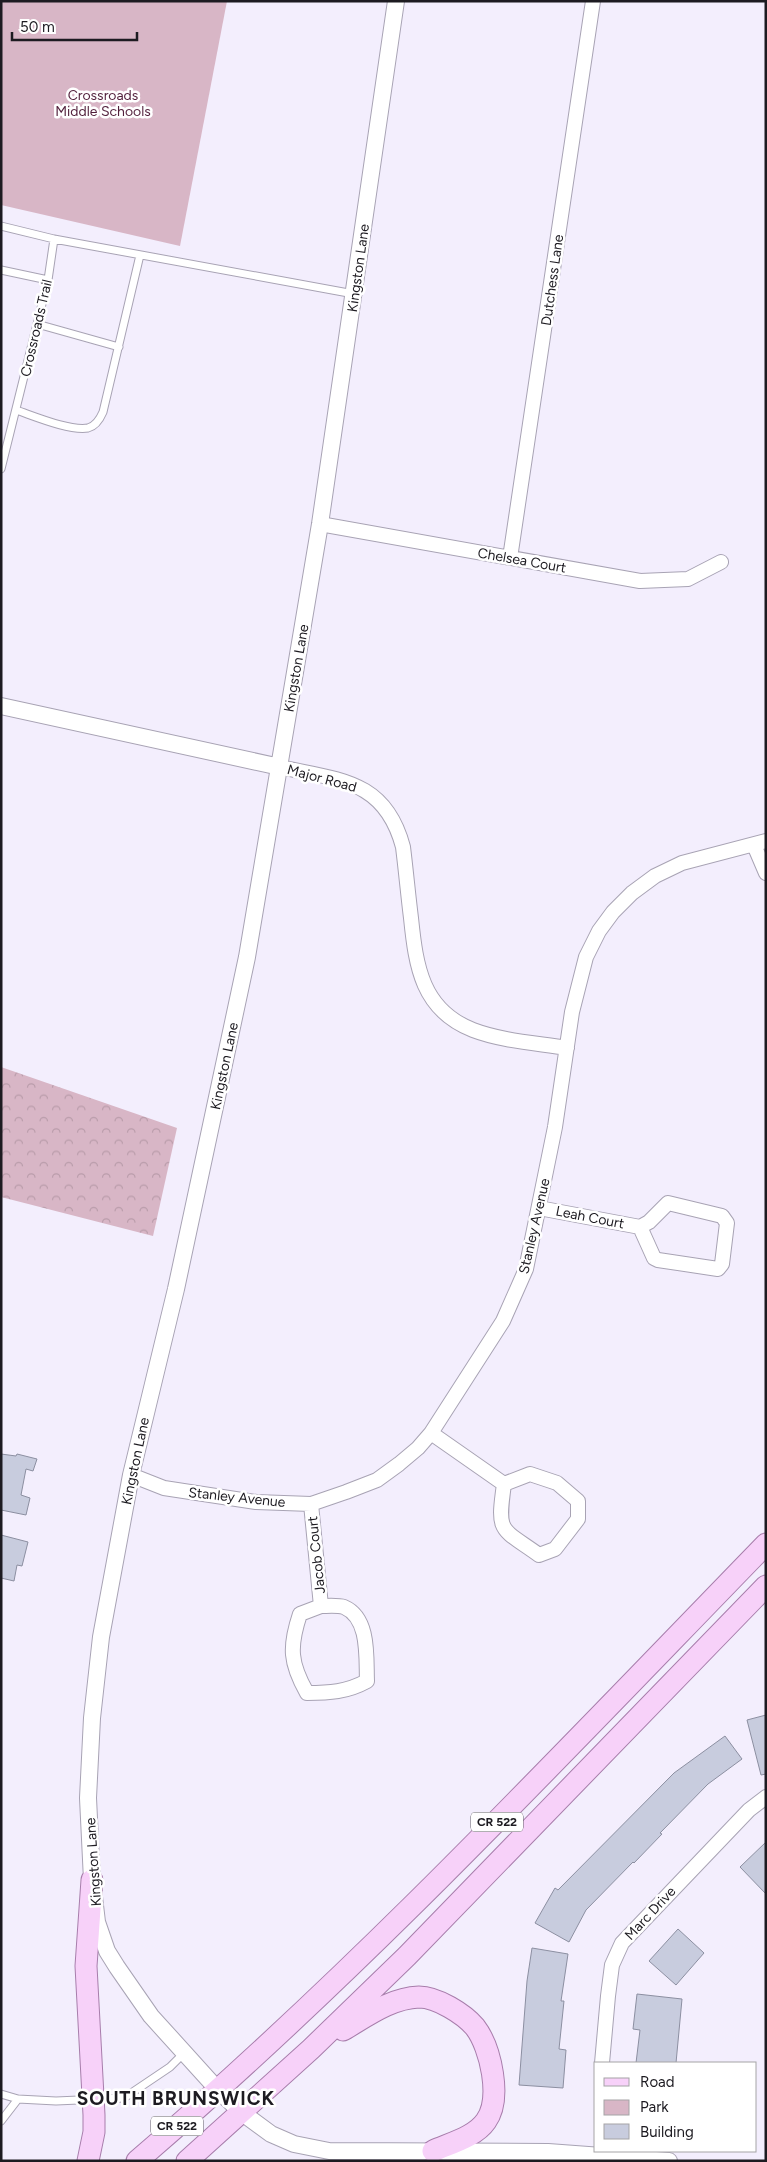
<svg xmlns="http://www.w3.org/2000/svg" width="767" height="2162" viewBox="0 0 767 2162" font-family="Figtree,sans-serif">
	<defs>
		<pattern id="forest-crowns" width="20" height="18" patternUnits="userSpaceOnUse" patternTransform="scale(1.25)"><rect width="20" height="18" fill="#d8b6c6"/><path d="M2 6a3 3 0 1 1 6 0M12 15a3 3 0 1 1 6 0" fill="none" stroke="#b99caa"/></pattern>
	</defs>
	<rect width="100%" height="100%" fill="#f3eefd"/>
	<path fill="#d8b6c6" d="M 1,1 L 227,1 L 180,246 L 1,205 Z"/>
	<path fill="url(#forest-crowns)" d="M 1,1067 L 177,1128 L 153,1236 L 1,1197 Z"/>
	<path fill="#c8ccde" stroke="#8c8fa1" d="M 1,1454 L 16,1456 L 17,1454 L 37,1459 L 33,1471 L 26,1469 L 21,1495 L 30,1498 L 26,1515 L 1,1510 Z
		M 1,1535 L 28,1542 L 22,1566 L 17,1565 L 14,1581 L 1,1578 Z
		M 766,1715 L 766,1774 L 761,1775 L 747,1720 Z
		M 725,1736 L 742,1759 L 708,1784 L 660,1833 L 662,1834 L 634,1863 L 633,1862 L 586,1910 L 569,1942 L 535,1923 L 555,1888 L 558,1890 L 674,1773 Z
		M 766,1842 L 766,1894 L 740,1867 Z
		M 678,1929 L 704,1953 L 676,1985 L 649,1961 Z
		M 532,1948 L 568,1954 L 561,2001 L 564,2001 L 559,2049 L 566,2050 L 563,2088 L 519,2085 L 527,1981 Z
		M 637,1994 L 682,1999 L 676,2063 L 636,2063 L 640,2030 L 633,2029 Z"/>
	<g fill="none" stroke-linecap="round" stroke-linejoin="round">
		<defs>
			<path id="service" d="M 1,226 L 54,239 L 354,294
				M 1,270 L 48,280
				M 37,324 L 119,347
				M 16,410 C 34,416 69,431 88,428 C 96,426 100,419 103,412 L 140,255
				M 1,469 L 48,280 L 54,239
				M 1,2094 L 18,2099
				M 1,2121 L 18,2099 L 56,2101 L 124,2098 L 170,2067 L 184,2053"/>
			<path id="minor" d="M 320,524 L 640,581 L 688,579 L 721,562
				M 510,558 L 593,1
				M 280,767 C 338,780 385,779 403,847 C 406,871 408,894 411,918 C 416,967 422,1010 473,1030 C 502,1041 536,1043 567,1048
				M 754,845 L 766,873
				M 668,1203 L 722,1216 L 727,1223 L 722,1264 L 718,1269 L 658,1260 L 654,1258 L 640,1227 L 649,1222 Z
				M 539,1208 L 640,1227
				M 431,1433 L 504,1484
				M 530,1474 L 557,1483 L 578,1501 L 578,1519 L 555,1549 L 539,1555 C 500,1527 497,1534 504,1484 Z
				M 131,1475 L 164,1488 L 256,1502 L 311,1504 L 346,1492 L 377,1480 L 399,1464 L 418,1448 L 431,1433 L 503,1321 L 526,1269 L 555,1127 L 572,1012 L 586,957 L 599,931 L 613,912 L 632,893 L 655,876 L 682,863 L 766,841
				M 311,1504 L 321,1606
				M 321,1606 C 327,1606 338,1605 344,1607 C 370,1618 366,1658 367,1681 C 347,1692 329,1693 307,1693 C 290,1663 289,1647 300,1614 Z
				M 602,2063 L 608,1996 L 612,1965 L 622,1943 L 749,1810 L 766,1797"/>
			<path id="tertiary" d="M 396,1 L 320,524 L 247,957 L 176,1289 L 131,1475 L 101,1637 L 92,1718 L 88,1798 L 92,1880 L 97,1922 L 107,1951 L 117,1967 L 151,2016 L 218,2090 L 241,2112 L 271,2134 L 294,2144 L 329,2151 L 548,2152 L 669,2161
				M 1,706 L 280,767"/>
			<path id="primary" d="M 343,2030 C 367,2016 391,1998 419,1997 C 437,1997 464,2014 475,2027 C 491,2048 502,2099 486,2121 C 475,2137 451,2143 433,2151
				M 88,2161 L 94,2132 L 94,2115 L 86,1966 L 92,1880
				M 137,2161 C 360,1970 561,1755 766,1544
				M 187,2161 L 311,2049 L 407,1956 L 766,1586"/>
		</defs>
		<use href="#service" stroke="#a8a3b4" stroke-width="9"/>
		<use href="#minor" stroke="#a8a3b4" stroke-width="16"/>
		<use href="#tertiary" stroke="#a8a3b4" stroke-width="18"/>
		<use href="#primary" stroke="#a77dab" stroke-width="23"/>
		<use href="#service" stroke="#fff" stroke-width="7"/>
		<use href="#minor" stroke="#fff" stroke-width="14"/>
		<use href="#tertiary" stroke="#fff" stroke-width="16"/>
		<use href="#primary" stroke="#f7d1f9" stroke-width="21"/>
	</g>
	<g text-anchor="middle" stroke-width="5" stroke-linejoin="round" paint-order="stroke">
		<g fill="#fff" stroke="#615f64" stroke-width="1">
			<rect x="471" y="1812.5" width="52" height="19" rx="4"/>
			<rect x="151" y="2116.5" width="52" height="19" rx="4"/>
		</g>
		<g font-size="12" font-weight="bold" fill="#1d1b21">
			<text x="497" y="1826">CR 522</text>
			<text x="177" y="2130">CR 522</text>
		</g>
		<g font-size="14" fill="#511f3b" stroke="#fff">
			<text x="103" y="100">Crossroads<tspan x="103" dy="16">Middle Schools</tspan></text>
		</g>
		<g font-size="14" fill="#1d1b21" stroke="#fff">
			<text transform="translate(358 268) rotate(-82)" y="5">Kingston Lane</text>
			<text transform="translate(552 280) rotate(-82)" y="5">Dutchess Lane</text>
			<text transform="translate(36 328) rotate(-77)" y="5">Crossroads Trail</text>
			<text transform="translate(522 560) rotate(10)" y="5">Chelsea Court</text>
			<text transform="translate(296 668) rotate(-80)" y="5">Kingston Lane</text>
			<text transform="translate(322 778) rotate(15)" y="5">Major Road</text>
			<text transform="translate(224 1066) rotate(-78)" y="5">Kingston Lane</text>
			<text transform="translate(590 1217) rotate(11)" y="5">Leah Court</text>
			<text transform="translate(534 1226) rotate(-77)" y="5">Stanley Avenue</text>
			<text transform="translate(135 1461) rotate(-78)" y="5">Kingston Lane</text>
			<text transform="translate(237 1497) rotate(6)" y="5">Stanley Avenue</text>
			<text transform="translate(316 1555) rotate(-96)" y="5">Jacob Court</text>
			<text transform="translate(93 1862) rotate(-94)" y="5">Kingston Lane</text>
			<text transform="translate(650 1913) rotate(-47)" y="5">Marc Drive</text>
		</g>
		<g font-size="19" font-weight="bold" letter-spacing="1" fill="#1d1b21" stroke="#fff">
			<text x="176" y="2105">SOUTH BRUNSWICK</text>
		</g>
	</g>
	<rect width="767" height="2162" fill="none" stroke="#1d1b21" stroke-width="5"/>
	<rect x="594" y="2062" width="162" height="90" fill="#ffffff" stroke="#a5a4a6"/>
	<rect x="604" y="2078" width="25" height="8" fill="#f7d1f9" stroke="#a5a4a6"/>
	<text x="640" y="2087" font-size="15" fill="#1d1b21">Road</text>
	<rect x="604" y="2100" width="25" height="15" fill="#d8b6c6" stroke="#a5a4a6"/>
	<text x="640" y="2112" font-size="15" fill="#1d1b21">Park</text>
	<rect x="604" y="2124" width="25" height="15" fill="#c8ccde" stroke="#a5a4a6"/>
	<text x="640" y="2137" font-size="15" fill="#1d1b21">Building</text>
	<path d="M12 32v8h125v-8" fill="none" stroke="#1d1b21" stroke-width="2.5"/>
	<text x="20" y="32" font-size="15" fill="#1d1b21" stroke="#ffffff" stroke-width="4" paint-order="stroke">50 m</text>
</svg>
